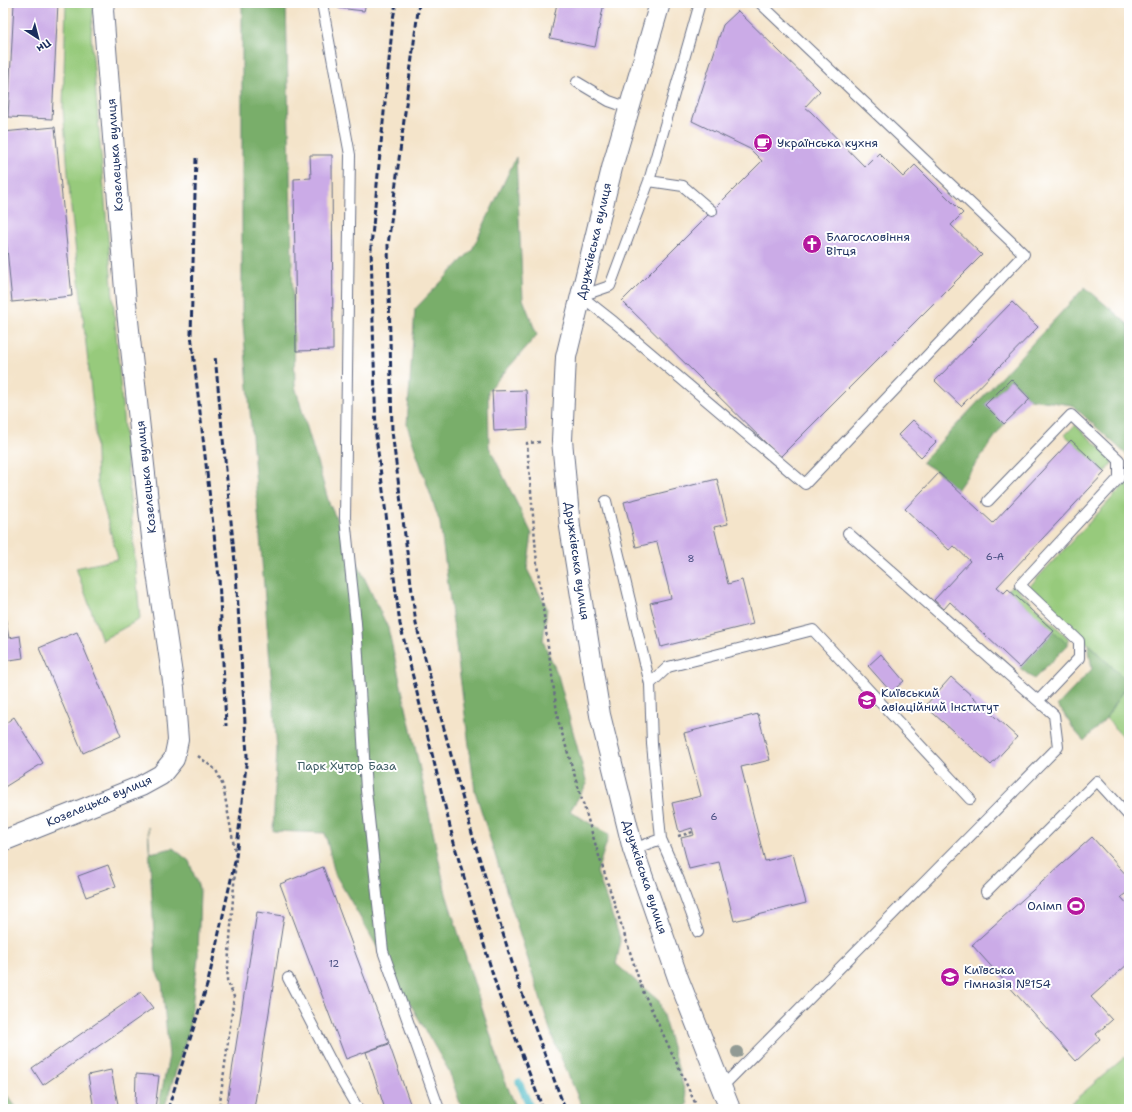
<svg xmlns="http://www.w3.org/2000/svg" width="1132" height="1112" viewBox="0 0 1132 1112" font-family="'Shantell Sans',sans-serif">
	<rect width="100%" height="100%" fill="#fff"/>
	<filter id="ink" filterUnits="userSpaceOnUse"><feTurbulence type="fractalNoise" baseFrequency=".025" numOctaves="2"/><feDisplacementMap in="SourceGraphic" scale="8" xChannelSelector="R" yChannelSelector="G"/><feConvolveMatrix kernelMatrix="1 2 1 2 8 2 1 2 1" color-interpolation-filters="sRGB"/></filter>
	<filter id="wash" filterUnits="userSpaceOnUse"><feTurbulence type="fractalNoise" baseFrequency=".012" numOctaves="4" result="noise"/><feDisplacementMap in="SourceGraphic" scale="16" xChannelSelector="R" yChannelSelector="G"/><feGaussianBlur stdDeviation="0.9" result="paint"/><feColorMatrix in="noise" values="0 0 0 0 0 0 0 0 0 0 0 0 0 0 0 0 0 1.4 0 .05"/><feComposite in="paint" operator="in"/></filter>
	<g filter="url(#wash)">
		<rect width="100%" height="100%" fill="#f4e4ca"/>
		<path fill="#97ca7b" stroke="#597c6c" d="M 66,3 L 94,3 L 91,35 L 140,619 L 102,640 L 76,568 L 118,559 L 97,483 L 95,426 L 70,198 L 63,108 Z
			M 1075,425 L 1112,459 L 1112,463 L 1105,472 L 1065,435 Z
			M 1129,480 L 1129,744 L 1106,718 L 1128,682 L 1029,587 Z
			M 1013,585 L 1069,639 L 1068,645 L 1008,589 Z
			M 1125,1057 L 1129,1061 L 1129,1109 L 1075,1109 L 1070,1104 Z"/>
		<path fill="#79ae6b" stroke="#4a6e64" d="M 242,3 L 286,3 L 295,386 L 329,503 L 388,628 L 419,765 L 446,894 L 505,1081 L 517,1109 L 462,1109 L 449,1071 L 335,874 L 325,833 L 273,831 L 277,749 L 242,311 Z
			M 516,157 L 523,299 L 537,335 L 488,391 L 489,447 L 532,534 L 527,569 L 547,608 L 543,641 L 558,675 L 587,784 L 570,811 L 609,835 L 597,872 L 621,941 L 616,964 L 659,1001 L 688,1103 L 683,1109 L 583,1109 L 553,1039 L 475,791 L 440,523 L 407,425 L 415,309 L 472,250 Z
			M 1085,287 L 1129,325 L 1129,455 L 1128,456 L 1072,405 L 1030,399 L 1011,379 L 985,405 L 1004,424 L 957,490 L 939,473 L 922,462 Z
			M 1054,631 L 1068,645 L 1034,679 L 1020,668 Z
			M 1088,644 L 1128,682 L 1106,718 L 1084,741 L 1075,731 L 1062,711 L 1057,706 L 1092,669 Z
			M 148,827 L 150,853 L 173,848 L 189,861 L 200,891 L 198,958 L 189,1030 L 164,1109 L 158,1109 L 169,1056 L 162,983 L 156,971 Z
			M 3,1090 L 16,1107 L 12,1109 L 3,1109 Z"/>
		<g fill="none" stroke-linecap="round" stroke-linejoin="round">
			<path stroke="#4cb9c5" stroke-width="7" d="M 519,1082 L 531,1109"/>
		</g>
		<g id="blocks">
			<path fill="#cbabe7" d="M 14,3 L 58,3 L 52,119 L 8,117 Z
				M 337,3 L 366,3 L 364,11 L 338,8 Z
				M 557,3 L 604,3 L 595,47 L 550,38 Z
				M 738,11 L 820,91 L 805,107 L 811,112 L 865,167 L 879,153 L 903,177 L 915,165 L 963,213 L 951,225 L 982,255 L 780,457 L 622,301 L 762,161 L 750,149 L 692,121 L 723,25 Z
				M 55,127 L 72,296 L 12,302 L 3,206 L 3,132 Z
				M 310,155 L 332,155 L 333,350 L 296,351 L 294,179 L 311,178 Z
				M 1012,302 L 1038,327 L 961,406 L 935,381 Z
				M 1011,379 L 1030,399 L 1004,424 L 985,405 Z
				M 526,390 L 528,429 L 494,431 L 492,391 Z
				M 913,420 L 936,442 L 921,457 L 898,435 Z
				M 1071,440 L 1105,472 L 997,587 L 1004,593 L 1008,589 L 1054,631 L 1020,668 L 950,602 L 944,609 L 934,600 L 970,561 L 954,546 L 949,550 L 905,509 L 939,473 L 993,523 Z
				M 717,479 L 728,524 L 714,527 L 728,584 L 742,580 L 753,624 L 661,647 L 650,603 L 671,598 L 657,542 L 636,547 L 624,502 Z
				M 3,605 L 9,638 L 20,636 L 23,658 L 3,661 Z
				M 77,632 L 121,736 L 83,753 L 39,648 Z
				M 881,654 L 904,681 L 891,692 L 868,666 Z
				M 951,677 L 1017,737 L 991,765 L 925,706 Z
				M 758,714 L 770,760 L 741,767 L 765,861 L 793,854 L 806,903 L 734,921 L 719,862 L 689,869 L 681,838 L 694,835 L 692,828 L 679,832 L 672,803 L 701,796 L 684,733 Z
				M 14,717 L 43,763 L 3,788 L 3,725 Z
				M 1092,837 L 1129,878 L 1129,891 L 1121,897 L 1129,906 L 1129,963 L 1091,997 L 1112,1020 L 1096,1034 L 1100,1039 L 1076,1061 L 972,945 Z
				M 108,865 L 116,886 L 86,897 L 78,876 Z
				M 323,867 L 389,1043 L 346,1059 L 280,884 Z
				M 257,912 L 284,916 L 254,1109 L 226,1109 Z
				M 141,992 L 153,1008 L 43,1085 L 32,1068 Z
				M 389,1044 L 412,1109 L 385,1109 L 366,1052 Z
				M 111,1070 L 119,1109 L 94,1109 L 88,1075 Z
				M 136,1074 L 159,1076 L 155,1109 L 135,1109 Z"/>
		</g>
	</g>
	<g filter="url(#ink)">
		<use href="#blocks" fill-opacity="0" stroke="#676e84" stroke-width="1"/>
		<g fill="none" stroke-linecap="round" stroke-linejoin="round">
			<defs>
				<path id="lane" d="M 322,3 L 350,155 L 345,518 L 356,623 L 366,790 L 383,951 L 439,1109
					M 577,82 L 609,101 L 629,108
					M 649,181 L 683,186 L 712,211
					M 581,296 L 614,322 L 805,484 L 1024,254 L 760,3
					M 581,296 L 610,286 L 649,181 L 700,3
					M 606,501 L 650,684 L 652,744 L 661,839 L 679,880 L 698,932
					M 988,501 L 1071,415 L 1119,460 L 1119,478 L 1020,585 L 1079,641 L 1079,658 L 1038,701
					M 650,684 L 668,667 L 813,630 L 970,799
					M 633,849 L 661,839
					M 986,892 L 1097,781 L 1129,816
					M 288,978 L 337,1073 L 358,1109
					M 721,1088 L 1058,747 L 1054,715 L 848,533"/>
				<path id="street" d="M 660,3 L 613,164 L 566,357 L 562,440 L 570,527 L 600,715 L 633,849 L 678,978 L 730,1109
					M 3,841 L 141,786 L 161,775 L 174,759 L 178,740 L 174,688 L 153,546 L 126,303 L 103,10 L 104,3"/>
			</defs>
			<use href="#lane" stroke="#676e84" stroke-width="12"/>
			<use href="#street" stroke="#676e84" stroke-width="22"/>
			<path stroke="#676e84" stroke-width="2.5" stroke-dasharray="3 3" stroke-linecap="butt" d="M 540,442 L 527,443 L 537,564 L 558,720 L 598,853 L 642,989 L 698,1109
				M 198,756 L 216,770 L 223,786 L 236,857 L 227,980 L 234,997 L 219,1109
				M 678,836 L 693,832"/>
			<use href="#lane" stroke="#fff" stroke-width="10"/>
			<use href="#street" stroke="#fff" stroke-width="20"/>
			<path stroke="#1b2f5e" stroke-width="3" stroke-dasharray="6 3" stroke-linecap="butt" d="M 396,3 L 393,19 L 371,247 L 376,436 L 400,624 L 455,847 L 499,995 L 543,1109
				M 419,3 L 388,245 L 392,431 L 416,624 L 474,841 L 520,988 L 565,1109
				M 196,158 L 191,334 L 219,577 L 226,726
				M 168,1109 L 208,982 L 236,857 L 247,756 L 236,573 L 215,356"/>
		</g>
		<circle fill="#919a94" cx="737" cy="1052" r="6"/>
	</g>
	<defs>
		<symbol id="cafe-disc" viewBox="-11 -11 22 22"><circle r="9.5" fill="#b5179e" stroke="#fff"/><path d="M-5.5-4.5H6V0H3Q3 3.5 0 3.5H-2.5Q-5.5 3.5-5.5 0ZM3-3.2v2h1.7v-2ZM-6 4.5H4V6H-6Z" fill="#fff"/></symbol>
		<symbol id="church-disc" viewBox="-11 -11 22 22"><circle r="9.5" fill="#b5179e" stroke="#fff"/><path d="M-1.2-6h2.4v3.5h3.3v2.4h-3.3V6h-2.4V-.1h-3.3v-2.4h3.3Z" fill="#fff"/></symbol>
		<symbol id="university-disc" viewBox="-11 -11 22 22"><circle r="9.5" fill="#b5179e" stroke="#fff"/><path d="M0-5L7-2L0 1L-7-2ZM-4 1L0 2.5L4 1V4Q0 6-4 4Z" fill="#fff"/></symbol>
		<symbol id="stadium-disc" viewBox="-11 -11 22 22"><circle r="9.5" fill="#b5179e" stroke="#fff"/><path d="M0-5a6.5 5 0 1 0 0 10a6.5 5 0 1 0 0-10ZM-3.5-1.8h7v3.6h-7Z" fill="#fff"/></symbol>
		<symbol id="school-disc" viewBox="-11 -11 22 22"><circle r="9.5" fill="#b5179e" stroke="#fff"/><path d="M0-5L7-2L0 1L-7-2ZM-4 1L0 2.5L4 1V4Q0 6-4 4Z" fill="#fff"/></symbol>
	</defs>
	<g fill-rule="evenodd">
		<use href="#cafe-disc" x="752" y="132" width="22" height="22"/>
		<use href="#church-disc" x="801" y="233" width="22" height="22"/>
		<use href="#university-disc" x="856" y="689" width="22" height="22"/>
		<use href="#stadium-disc" x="1065" y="895" width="22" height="22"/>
		<use href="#school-disc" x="939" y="966" width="22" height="22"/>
	</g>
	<g text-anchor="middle" stroke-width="4" stroke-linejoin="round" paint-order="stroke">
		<g font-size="10" fill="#474e80">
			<text x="995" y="560">6-А</text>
			<text x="691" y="562">8</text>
			<text x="714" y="820">6</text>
			<text x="334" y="967">12</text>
		</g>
		<g font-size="12" fill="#1b2f5e" stroke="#fff" text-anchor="start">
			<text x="777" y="147">Українська кухня</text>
			<text x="826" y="241">Благословіння<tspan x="826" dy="14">Вітця</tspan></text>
			<text x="881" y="697">Київський<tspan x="881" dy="14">авіаційний інститут</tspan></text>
			<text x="1062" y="910" text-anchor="end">Олімп</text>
			<text x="964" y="974">Київська<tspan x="964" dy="14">гімназія №154</tspan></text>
		</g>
		<g font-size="12" fill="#1b2f5e" stroke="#fff">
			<text transform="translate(115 155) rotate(-94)" y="4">Козелецька вулиця</text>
			<text transform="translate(594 241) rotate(-77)" y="4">Дружківська вулиця</text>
			<text transform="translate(146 477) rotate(-96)" y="4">Козелецька вулиця</text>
			<text transform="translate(577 561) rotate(82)" y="4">Дружківська вулиця</text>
			<text transform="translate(99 801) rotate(-23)" y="4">Козелецька вулиця</text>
			<text transform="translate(645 877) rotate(72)" y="4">Дружківська вулиця</text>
		</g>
		<g font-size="12" fill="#405e67" stroke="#fff">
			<text x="347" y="770">Парк Хутор База</text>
		</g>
	</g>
	<rect width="1132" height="1112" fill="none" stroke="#fff" stroke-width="16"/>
	<g transform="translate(38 38) rotate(144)" stroke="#ffffff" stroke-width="3" paint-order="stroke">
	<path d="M0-3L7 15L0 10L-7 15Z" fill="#1b2f5e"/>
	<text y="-6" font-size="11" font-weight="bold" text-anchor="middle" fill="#1b2f5e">Пн</text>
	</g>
</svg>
